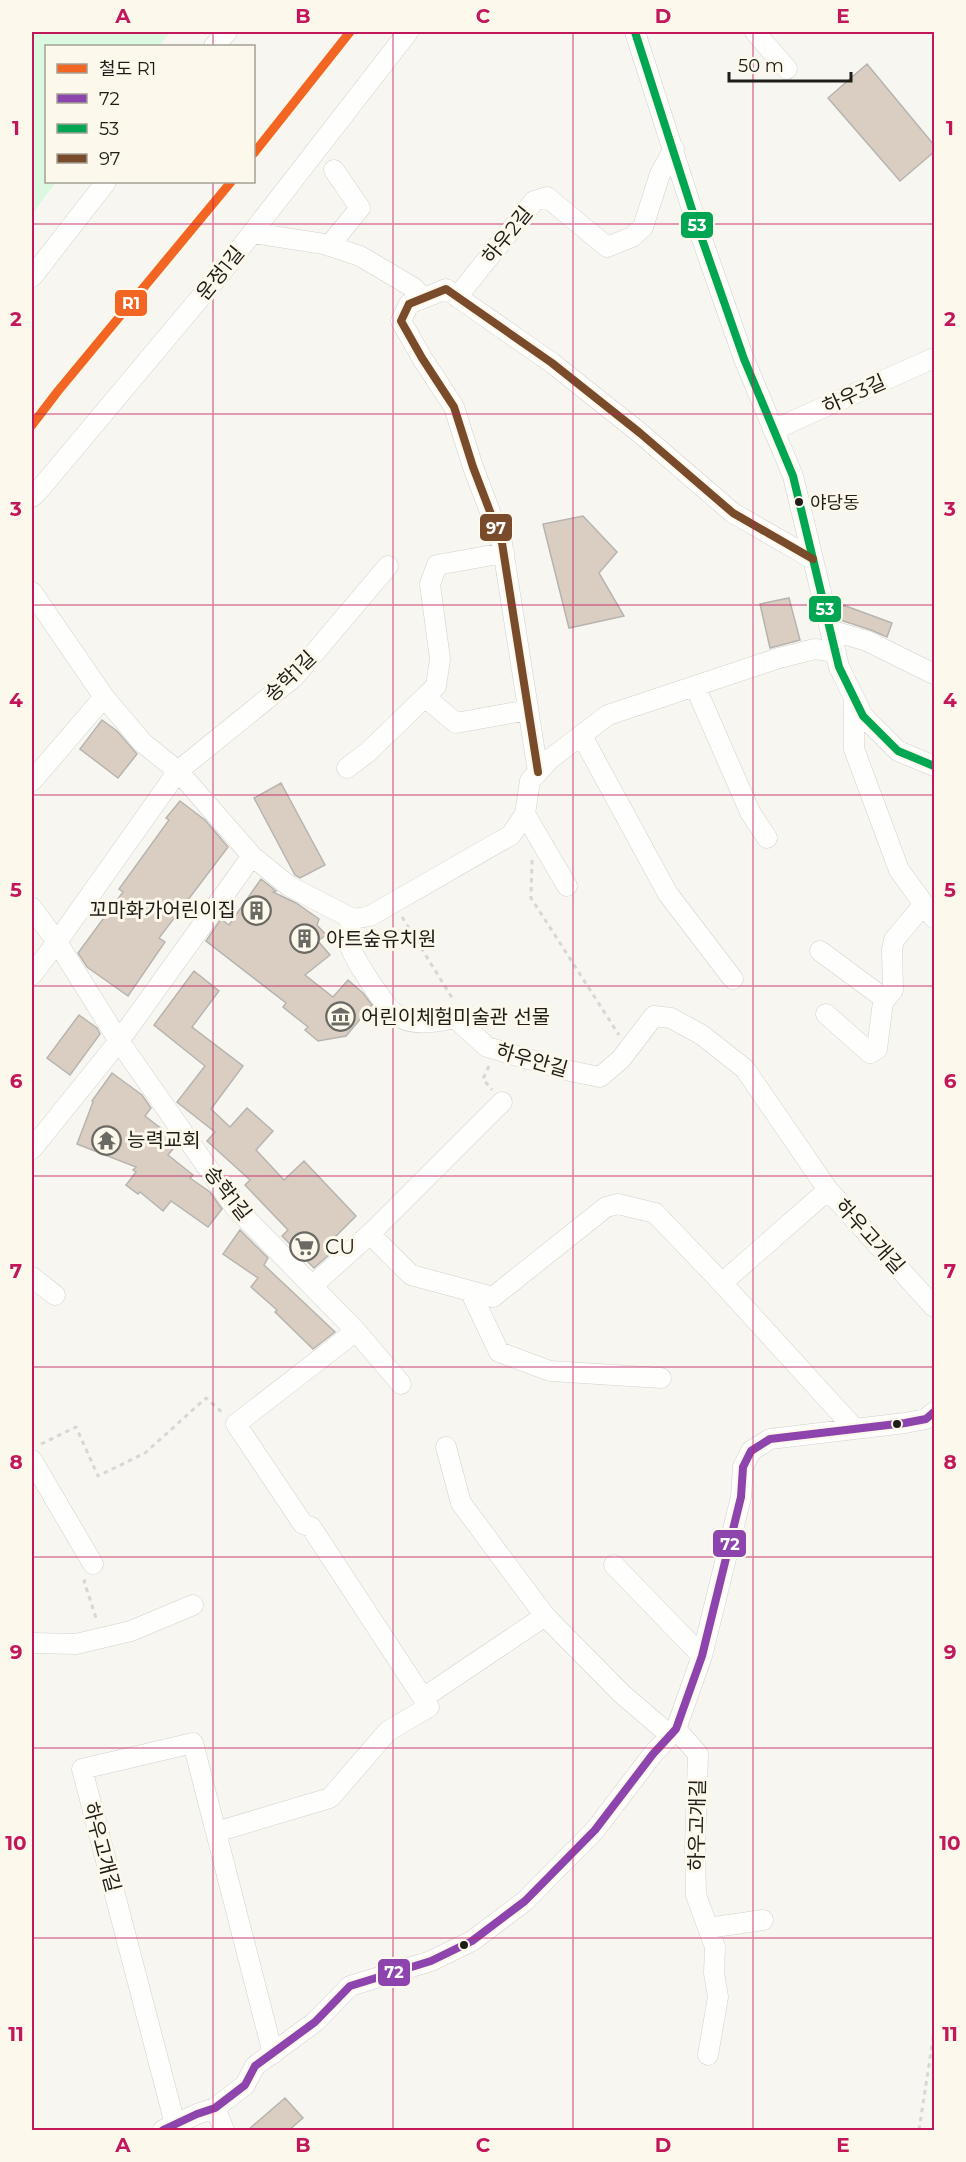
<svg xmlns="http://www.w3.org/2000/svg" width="966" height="2162" viewBox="0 0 966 2162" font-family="Montserrat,'Noto Sans KR',sans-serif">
	<rect width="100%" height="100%" fill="#f8f6f0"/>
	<path fill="#daf9e0" d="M 32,32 L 170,32 L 159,46 L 46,46 L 46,182 L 56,182 L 32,214 Z"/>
	<path fill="#dacec2" stroke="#b7b4b0" stroke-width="1.5" d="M 867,64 L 934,145 L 934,152 L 900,181 L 828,98 Z
		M 583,516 L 617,552 L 599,573 L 624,616 L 569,628 L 543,524 Z
		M 789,598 L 800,640 L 770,648 L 760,604 Z
		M 843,605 L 892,623 L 887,637 L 871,630 L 840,620 L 839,616 Z
		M 102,720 L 117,731 L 137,754 L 118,778 L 80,749 Z
		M 281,783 L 325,865 L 300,878 L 295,875 L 254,798 Z
		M 180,801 L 205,820 L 228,847 L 159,938 L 165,942 L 128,996 L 87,967 L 78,953 L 123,892 L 119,889 L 169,820 L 166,818 Z
		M 261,879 L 276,891 L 273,892 L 296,903 L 319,919 L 317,925 L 326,935 L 318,941 L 330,955 L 305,975 L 333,997 L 348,980 L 363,993 L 372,1005 L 346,1036 L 318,1041 L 305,1030 L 308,1027 L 283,1007 L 286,1003 L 206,941 L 221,919 L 229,925 Z
		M 194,971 L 219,991 L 192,1027 L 243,1066 L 211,1109 L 230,1127 L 247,1108 L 273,1131 L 256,1150 L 284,1180 L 304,1161 L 356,1216 L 325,1247 L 331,1253 L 314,1268 L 282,1236 L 288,1230 L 245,1185 L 250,1180 L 207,1141 L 215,1132 L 177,1102 L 205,1066 L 154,1025 Z
		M 79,1015 L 97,1028 L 100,1034 L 70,1075 L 47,1058 Z
		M 112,1073 L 142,1095 L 151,1108 L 145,1116 L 171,1136 L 177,1144 L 168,1155 L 193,1175 L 190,1178 L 210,1192 L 222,1209 L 208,1227 L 171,1201 L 163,1211 L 140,1192 L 138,1194 L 126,1185 L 136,1172 L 133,1170 L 136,1167 L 77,1144 L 93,1102 L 92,1101 Z
		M 240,1230 L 268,1258 L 264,1265 L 335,1332 L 313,1349 L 275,1312 L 277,1310 L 251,1287 L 258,1278 L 223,1254 Z
		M 285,2098 L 303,2118 L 289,2130 L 248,2130 Z"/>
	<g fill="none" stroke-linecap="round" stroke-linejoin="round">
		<defs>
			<path id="minor" d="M 635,32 L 696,222 L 744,359 L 793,476 L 839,667 L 863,716 L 898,751 L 934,766
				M 755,32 L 787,69
				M 214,46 L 227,32
				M 253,233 L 324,244 L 360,256 L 414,288 L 422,298
				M 329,246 L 360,208 L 334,170
				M 32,277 L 106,182
				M 457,297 L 534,201 L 547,197 L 607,247 L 632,237 L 643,227 L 660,174 L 674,149
				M 773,430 L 934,358
				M 32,497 L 40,489 L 221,273 L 408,32
				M 32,592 L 104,697 L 143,743 L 178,771 L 252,856 L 289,886 L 353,919
				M 830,630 L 867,641 L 934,674
				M 695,686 L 750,812 L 767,838
				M 425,697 L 436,686 L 440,659 L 430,584 L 437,565 L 504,553
				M 854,702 L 854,749 L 899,870 L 934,918
				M 582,736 L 668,894 L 733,979
				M 347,768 L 368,752 L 425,697 L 456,723 L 528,710
				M 538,772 L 502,543 L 473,467 L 454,407 L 422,358 L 401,321 L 409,304 L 446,289 L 552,363 L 640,433 L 733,513 L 813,559
				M 32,781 L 104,697
				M 525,814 L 567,886
				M 32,908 L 57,942 L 119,1041 L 235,1207 L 356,1331
				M 820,951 L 885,999
				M 32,975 L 57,942 L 178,771 L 294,677 L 388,566
				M 826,1014 L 870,1053 L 877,1049 L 883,1002 L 893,990 L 892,949 L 894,940 L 924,904
				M 32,1149 L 119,1041 L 252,856
				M 828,1190 L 745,1069 L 702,1035 L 671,1018 L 654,1016 L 621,1059 L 600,1077 L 570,1071 L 487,1047 L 455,1018 C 438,1022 411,1027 396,1015 C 384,1005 352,957 348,941 C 347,935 351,925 353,919 L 370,916 L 511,835 L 525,814 L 530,781 L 550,759 L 608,715 L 779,658 L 815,649 L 836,652
				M 370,1234 L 502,1102
				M 32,1277 L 55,1295
				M 722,1283 L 828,1190 L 934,1307
				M 312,1286 L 370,1234 L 411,1275 L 493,1297 L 606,1207 L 618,1204 L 655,1213 L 722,1283 L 855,1429
				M 470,1291 L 499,1352 L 550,1371 L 661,1378
				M 446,1447 L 461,1503 L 545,1616
				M 32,1460 L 93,1564
				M 614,1565 L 702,1656
				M 32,1643 L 76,1644 L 131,1631 L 193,1605
				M 423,1698 L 545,1616 L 622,1694 L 664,1730 L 669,1737
				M 676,1729 L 698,1754 L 695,1849 L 696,1895 L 715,1947 L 714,1973 L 718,1997 L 708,2055
				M 216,1832 L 330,1798 L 388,1731 L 429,1707 L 311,1527 L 303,1524 L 236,1424 L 356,1331 L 401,1384
				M 708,1928 L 763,1920
				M 215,2108 L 224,2130
				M 175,2124 L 82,1769 L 193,1743 L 273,2054
				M 163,2130 L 197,2114 L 215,2108 L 245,2085 L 255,2066 L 315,2022 L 350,1986 L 431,1961 L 472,1941 L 525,1901 L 595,1830 L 653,1754 L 676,1729 L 702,1656 L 741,1497 L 743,1467 L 751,1451 L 770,1439 L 905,1423 L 926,1419 L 934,1412"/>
		</defs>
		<use href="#minor" stroke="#d2d1cc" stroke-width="21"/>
		<path stroke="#d7d7d5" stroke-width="3" stroke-dasharray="4.5 4.5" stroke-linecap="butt" d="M 532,860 L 531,898 L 619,1035
			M 402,917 L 454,1001
			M 489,1066 L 483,1079 L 492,1090
			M 41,1444 L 76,1427 L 98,1476 L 145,1453 L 206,1398 L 223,1413
			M 86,1581 L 84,1581 L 97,1621
			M 919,2130 L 934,2032"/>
		<use href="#minor" stroke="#fefefd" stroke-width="20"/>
		<defs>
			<path id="bus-1" d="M 163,2130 L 197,2114 L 215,2108 L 245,2085 L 255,2066 L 315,2022 L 350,1986 L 431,1961 L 472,1941 L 525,1901 L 595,1830 L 653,1754 L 676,1729 L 702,1656 L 741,1497 L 743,1467 L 751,1451 L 770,1439 L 905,1423 L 926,1419 L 934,1412"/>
			<path id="bus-2" d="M 635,32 L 696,222 L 744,359 L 793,476 L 839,667 L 863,716 L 898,751 L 934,766"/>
			<path id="bus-3" d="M 538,772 L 502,543 L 473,467 L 454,407 L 422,358 L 401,321 L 409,304 L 446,289 L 552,363 L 640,433 L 733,513 L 813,559"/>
		</defs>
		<use href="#bus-1" stroke="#fcf8ec" stroke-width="12"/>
		<use href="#bus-2" stroke="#fcf8ec" stroke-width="12"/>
		<use href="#bus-3" stroke="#fcf8ec" stroke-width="12"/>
		<use href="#bus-1" stroke="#8e44ad" stroke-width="8"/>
		<use href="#bus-2" stroke="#00a651" stroke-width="8"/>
		<use href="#bus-3" stroke="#7a4b2a" stroke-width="8"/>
		<defs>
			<path id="rail-1" d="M 254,153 L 350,32
				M 32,425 L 58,391 L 231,182"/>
		</defs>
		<use href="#rail-1" stroke="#fcf8ec" stroke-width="14"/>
		<use href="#rail-1" stroke="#f26522" stroke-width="9"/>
	</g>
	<path fill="none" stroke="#c2185b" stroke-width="1.5" stroke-opacity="0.55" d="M 213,32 L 213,46M 393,32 L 393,2130M 573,32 L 573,2130M 753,32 L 753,2130M 213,182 L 213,2130M 32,224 L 934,224M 32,414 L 934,414M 32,605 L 934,605M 32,795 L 934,795M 32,986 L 934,986M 32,1176 L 934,1176M 32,1367 L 934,1367M 32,1557 L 934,1557M 32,1748 L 934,1748M 32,1938 L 934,1938"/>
	<defs>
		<symbol id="building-ring" viewBox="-11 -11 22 22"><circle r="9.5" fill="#fcf8ec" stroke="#6a6964" stroke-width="1.5"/><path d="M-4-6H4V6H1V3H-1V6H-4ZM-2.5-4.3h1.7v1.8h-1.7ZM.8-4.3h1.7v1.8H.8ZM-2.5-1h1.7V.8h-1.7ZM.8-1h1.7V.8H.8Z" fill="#6a6964"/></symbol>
		<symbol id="museum-ring" viewBox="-11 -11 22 22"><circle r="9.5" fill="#fcf8ec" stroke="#6a6964" stroke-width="1.5"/><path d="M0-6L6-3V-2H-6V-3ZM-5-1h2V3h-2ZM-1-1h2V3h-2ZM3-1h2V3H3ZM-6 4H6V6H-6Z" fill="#6a6964"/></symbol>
		<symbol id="temple-ring" viewBox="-11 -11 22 22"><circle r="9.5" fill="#fcf8ec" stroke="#6a6964" stroke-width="1.5"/><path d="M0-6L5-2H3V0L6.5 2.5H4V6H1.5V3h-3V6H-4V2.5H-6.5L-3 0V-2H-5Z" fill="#6a6964"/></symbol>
		<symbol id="supermarket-ring" viewBox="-11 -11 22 22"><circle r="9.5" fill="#fcf8ec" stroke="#6a6964" stroke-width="1.5"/><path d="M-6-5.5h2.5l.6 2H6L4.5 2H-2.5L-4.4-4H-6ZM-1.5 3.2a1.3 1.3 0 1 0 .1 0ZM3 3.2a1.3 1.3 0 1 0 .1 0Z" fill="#6a6964"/></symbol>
	</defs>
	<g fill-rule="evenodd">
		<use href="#building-ring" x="240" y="894" width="33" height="33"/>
		<use href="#building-ring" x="288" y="922" width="33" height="33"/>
		<use href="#museum-ring" x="324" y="1000" width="33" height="33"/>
		<use href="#temple-ring" x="90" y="1124" width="33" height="33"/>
		<use href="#supermarket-ring" x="288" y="1230" width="33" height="33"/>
	</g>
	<g fill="#1e1d18" stroke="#fcf8ec" stroke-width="2">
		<circle cx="799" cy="502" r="5"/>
		<circle cx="897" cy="1424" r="5"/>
		<circle cx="464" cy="1945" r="5"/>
	</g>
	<g text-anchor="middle" stroke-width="6" stroke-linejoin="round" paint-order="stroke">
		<g font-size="18" fill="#1e1d18" stroke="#fcf8ec" text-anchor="start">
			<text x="810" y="509">야당동</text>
		</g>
		<g font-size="20" fill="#1e1d18" stroke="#fcf8ec">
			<text transform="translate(507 235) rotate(-51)" y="7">하우2길</text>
			<text transform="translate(220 273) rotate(-51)" y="7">운정1길</text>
			<text transform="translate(854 394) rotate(-24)" y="7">하우3길</text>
			<text transform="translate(290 676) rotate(-44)" y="7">송학1길</text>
			<text transform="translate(532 1060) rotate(16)" y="7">하우안길</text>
			<text transform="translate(228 1193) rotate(52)" y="7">송학1길</text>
			<text transform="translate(870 1236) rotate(48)" y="7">하우고개길</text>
			<text transform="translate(697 1825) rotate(-89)" y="7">하우고개길</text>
			<text transform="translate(102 1847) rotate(75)" y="7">하우고개길</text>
		</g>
		<g font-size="20" fill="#1e1d18" stroke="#fcf8ec" text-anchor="start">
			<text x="236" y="917" text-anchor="end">꼬마화가어린이집</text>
			<text x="326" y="946">아트숲유치원</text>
			<text x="361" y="1024">어린이체험미술관 선물</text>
			<text x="127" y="1147">능력교회</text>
			<text x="325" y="1254">CU</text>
		</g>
	</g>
	<g stroke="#fcf8ec" stroke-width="2">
		<rect x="680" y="211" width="34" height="28" rx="6" fill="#00a651"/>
		<rect x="114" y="289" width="34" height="28" rx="6" fill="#f26522"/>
		<rect x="479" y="513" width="34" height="29" rx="6" fill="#7a4b2a"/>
		<rect x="808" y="595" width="34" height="28" rx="6" fill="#00a651"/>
		<rect x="712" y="1529" width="35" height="29" rx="6" fill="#8e44ad"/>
		<rect x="377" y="1958" width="34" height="29" rx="6" fill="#8e44ad"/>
	</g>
	<g font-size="16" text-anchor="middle" font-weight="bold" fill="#fff">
		<text x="697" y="231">53</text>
		<text x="131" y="309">R1</text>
		<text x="496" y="534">97</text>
		<text x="825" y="615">53</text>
		<text x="730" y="1550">72</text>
		<text x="394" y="1978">72</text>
	</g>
	<rect width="966" height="2162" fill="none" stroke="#fcf8ec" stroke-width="66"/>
	<rect x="45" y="45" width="210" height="138" fill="#fcf8ec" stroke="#a3a097" stroke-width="1.5"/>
	<rect x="57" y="64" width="30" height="9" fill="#f26522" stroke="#a3a097" stroke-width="1.5"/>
	<text x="99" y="75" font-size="18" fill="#1e1d18">철도 R1</text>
	<rect x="57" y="94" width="30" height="9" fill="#8e44ad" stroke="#a3a097" stroke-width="1.5"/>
	<text x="99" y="105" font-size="18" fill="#1e1d18">72</text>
	<rect x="57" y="124" width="30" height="9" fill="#00a651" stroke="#a3a097" stroke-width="1.5"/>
	<text x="99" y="135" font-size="18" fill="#1e1d18">53</text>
	<rect x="57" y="154" width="30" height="9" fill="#7a4b2a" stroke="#a3a097" stroke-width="1.5"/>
	<text x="99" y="165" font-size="18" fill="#1e1d18">97</text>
	<path d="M729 72v9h122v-9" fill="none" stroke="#1e1d18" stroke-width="3"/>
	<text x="738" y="72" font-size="18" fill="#1e1d18" stroke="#fcf8ec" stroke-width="4.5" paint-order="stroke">50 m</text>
	<rect x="33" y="33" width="900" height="2096" fill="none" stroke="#c2185b" stroke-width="2"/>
	<g font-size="20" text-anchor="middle" font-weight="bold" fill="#c2185b">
		<text x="123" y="23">A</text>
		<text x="303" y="23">B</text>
		<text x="483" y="23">C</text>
		<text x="663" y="23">D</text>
		<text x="843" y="23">E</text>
		<text x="16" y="135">1</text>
		<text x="950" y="135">1</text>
		<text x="16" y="326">2</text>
		<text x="950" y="326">2</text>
		<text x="16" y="516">3</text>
		<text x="950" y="516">3</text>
		<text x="16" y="707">4</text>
		<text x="950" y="707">4</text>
		<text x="16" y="897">5</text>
		<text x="950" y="897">5</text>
		<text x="16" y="1088">6</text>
		<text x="950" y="1088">6</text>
		<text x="16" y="1278">7</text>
		<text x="950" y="1278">7</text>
		<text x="16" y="1469">8</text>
		<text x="950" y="1469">8</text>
		<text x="16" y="1659">9</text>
		<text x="950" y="1659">9</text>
		<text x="16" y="1850">10</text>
		<text x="950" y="1850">10</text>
		<text x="16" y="2041">11</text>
		<text x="950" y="2041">11</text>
		<text x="123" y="2152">A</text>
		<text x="303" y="2152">B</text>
		<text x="483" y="2152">C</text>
		<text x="663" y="2152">D</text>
		<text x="843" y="2152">E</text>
	</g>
</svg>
